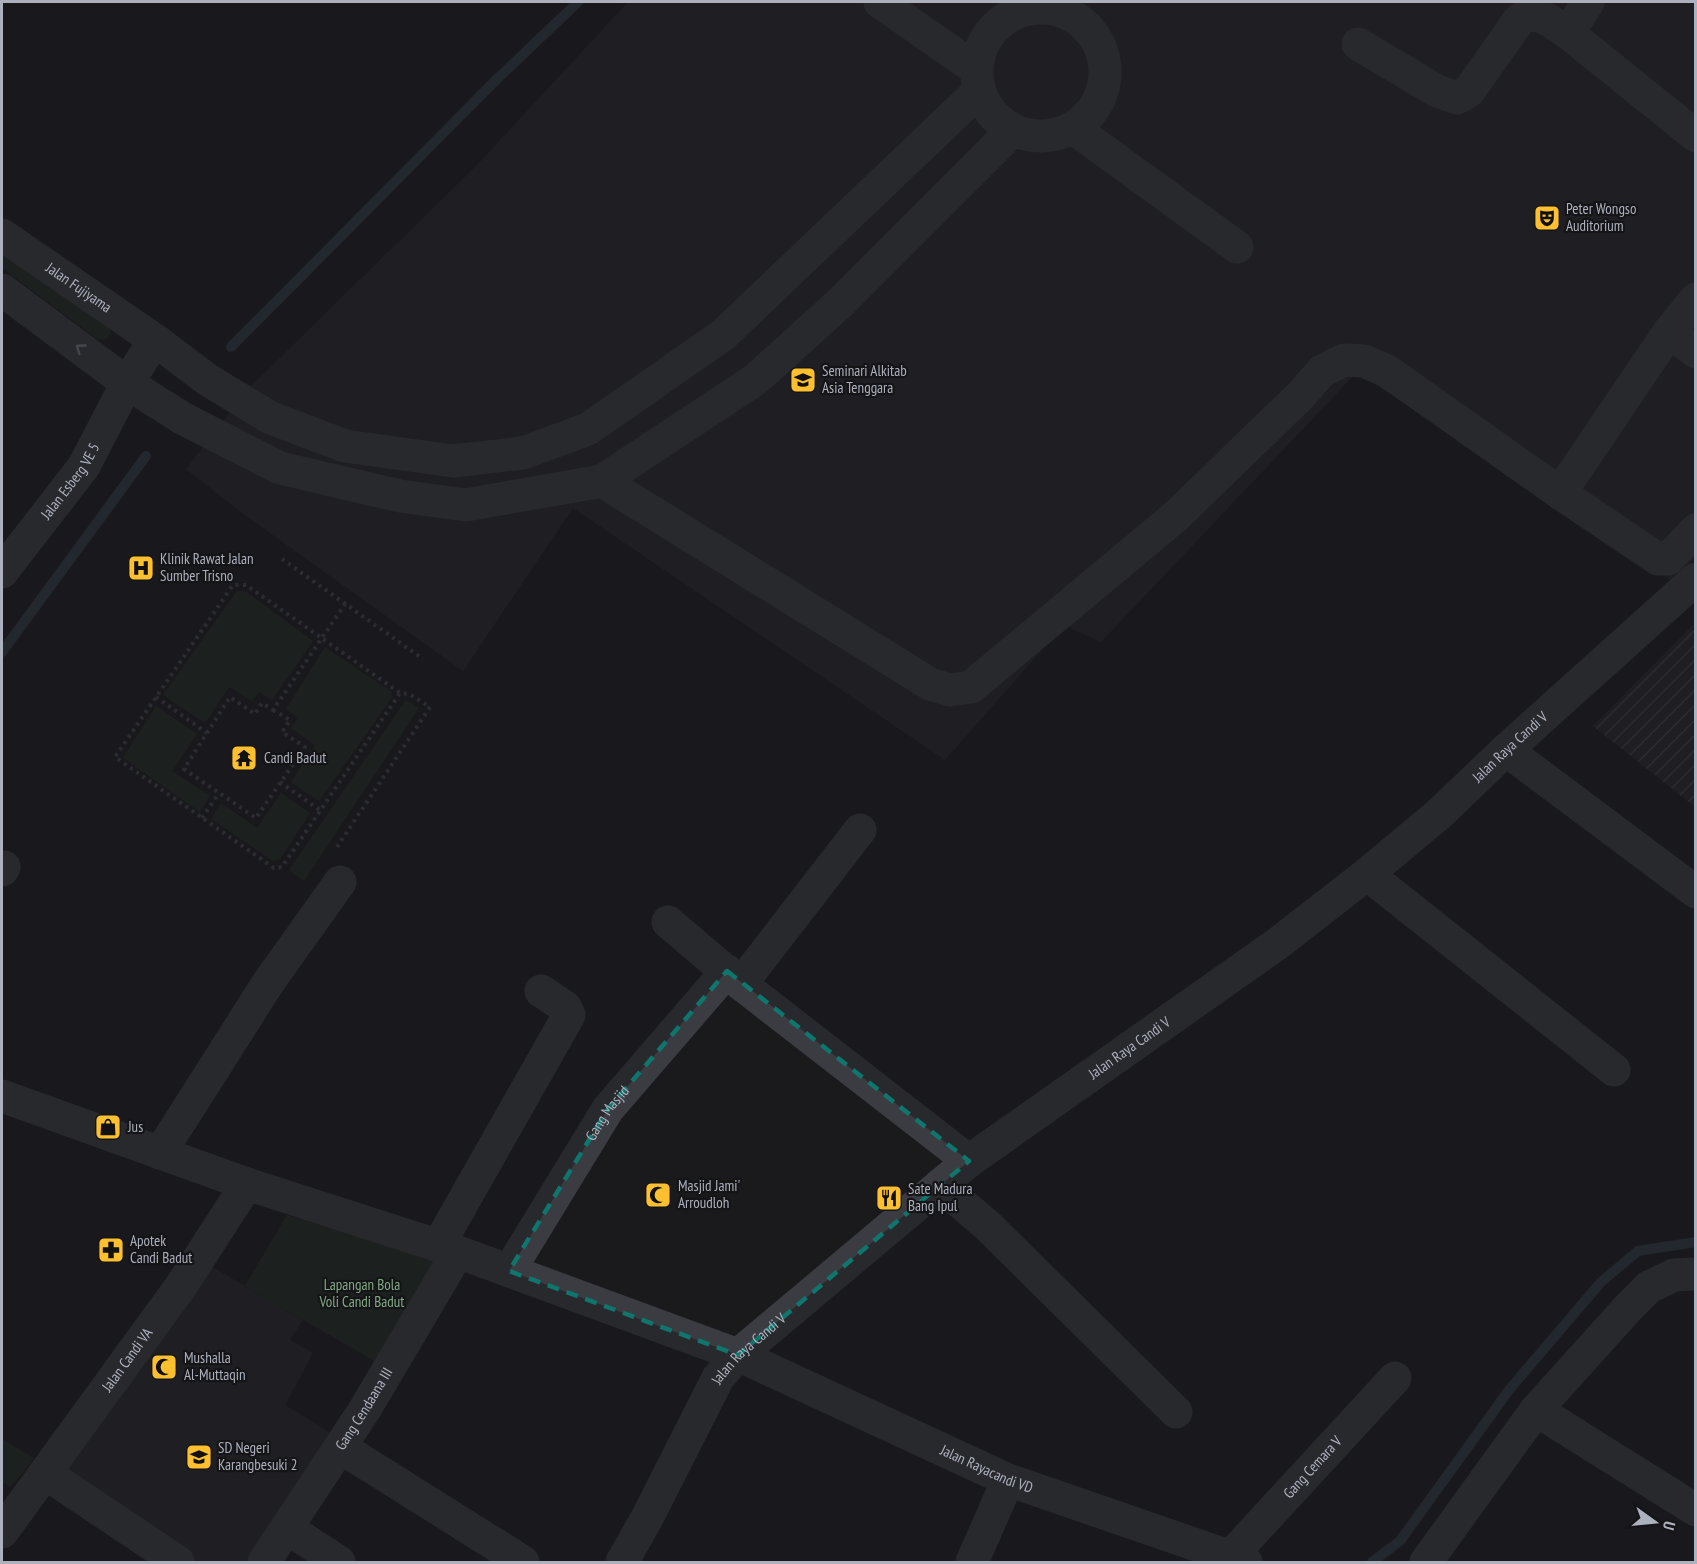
<svg xmlns="http://www.w3.org/2000/svg" width="1697" height="1564" viewBox="0 0 1697 1564" font-family="'PT Sans Narrow',sans-serif">
	<defs>
		<pattern id="industrial-furrows" width="10" height="10" patternUnits="userSpaceOnUse" patternTransform="scale(1.5)"><rect width="10" height="10" fill="#26262a"/><path d="M-1 1l2-2M0 10L10 0M9 11l2-2" fill="none" stroke="#434347"/></pattern>
	</defs>
	<rect width="100%" height="100%" fill="#1a1a1d"/>
	<path fill="#26262a" d="M 628,2 L 1695,2 L 1696,557 L 1671,580 L 1357,372 L 1101,642 L 1064,625 L 945,760 L 573,508 L 463,671 L 242,513 L 186,469 L 248,389 L 477,165 Z
		M 209,1265 L 303,1320 L 290,1340 L 313,1353 L 285,1405 L 338,1437 L 260,1562 L 186,1562 L 57,1477 Z"/>
	<path fill="url(#industrial-furrows)" d="M 1695,623 L 1695,807 L 1593,726 Z"/>
	<path fill="#1f2921" d="M 2,246 L 109,324 L 111,333 L 106,339 L 99,340 L 2,268 Z
		M 237,591 L 245,591 L 313,641 L 272,700 L 259,692 L 252,701 L 229,687 L 205,723 L 163,695 Z
		M 325,647 L 392,692 L 391,699 L 319,801 L 291,782 L 315,745 L 291,728 L 298,718 L 286,709 Z
		M 406,700 L 419,708 L 304,881 L 289,870 Z
		M 156,706 L 197,734 L 172,771 L 210,796 L 200,812 L 123,758 Z
		M 281,793 L 310,813 L 280,859 L 273,861 L 211,819 L 221,803 L 257,828 Z
		M 287,1215 L 444,1263 L 383,1366 L 245,1286 Z
		M 2,1439 L 34,1458 L 11,1487 L 2,1482 Z"/>
	<g fill="none" stroke-linecap="round" stroke-linejoin="round">
		<path stroke="#2f3943" stroke-width="10" d="M 231,347 L 497,79 L 578,2
			M 2,652 L 146,456
			M 1372,1562 L 1400,1541 L 1509,1390 L 1601,1282 L 1638,1251 L 1696,1242"/>
		<path stroke="#41434a" stroke-width="4" stroke-dasharray="3 4.5" stroke-linecap="butt" d="M 282,559 L 423,659
			M 156,697 L 207,733
			M 273,710 L 290,720 L 282,732 L 305,747 L 256,818 L 184,769 L 230,697 L 255,714 L 262,703 L 273,710 L 345,604
			M 280,782 L 321,811
			M 202,818 L 219,793
			M 337,847 L 430,707 L 409,694 L 400,693 L 246,585 L 233,585 L 115,757 L 274,868 L 282,867 L 400,693"/>
		<g stroke="#3b3c42" stroke-width="33">
			<path d="M 880,2 L 976,69"/>
			<path d="M 1588,2 L 1568,33 L 1696,136"/>
			<circle cx="1041" cy="72" r="64"/>
			<path d="M 1358,44 L 1437,91 L 1457,98 L 1469,91 L 1519,20 C 1536,7 1553,23 1568,33"/>
			<path d="M 1073,128 L 1237,247"/>
			<path id="s1" d="M 2,235 L 155,340 L 208,380 L 271,418 L 345,446 L 453,461 L 523,453 L 588,429 L 723,335 L 979,91"/>
			<path d="M 2,290 L 127,383 L 182,418 L 280,468 L 400,496 L 466,505 L 602,481 L 756,379 L 840,303 L 1013,130"/>
			<path d="M 1669,332 L 1696,352"/>
			<path d="M 602,481 L 930,684 L 950,690 L 971,687 L 1176,516 L 1301,395 L 1322,371 L 1344,360 L 1364,361 L 1387,371 L 1560,493 L 1669,332 L 1696,299"/>
			<path d="M 1560,493 L 1658,559 L 1668,559 L 1696,530"/>
			<path id="s2" d="M 2,572 L 84,466 L 127,383 L 155,340"/>
			<path d="M 1506,750 L 1696,892"/>
			<path d="M 860,830 L 741,984 L 969,1161"/>
			<path d="M 2,870 L 4,867"/>
			<path d="M 1367,874 L 1614,1070"/>
			<path d="M 668,922 L 741,984"/>
			<path id="s3" d="M 2,1096 L 247,1184 L 458,1252 L 738,1355 L 1008,1480 L 1246,1562"/>
			<path d="M 160,1153 L 268,983 L 340,882"/>
			<path d="M 940,1185 L 988,1226 L 1176,1412"/>
			<path d="M 438,1246 L 569,1015 L 565,1007 L 541,991"/>
			<path id="s4" d="M 509,1271 L 608,1109 L 727,971"/>
			<path d="M 1536,1410 L 1696,1510"/>
			<path d="M 340,1447 L 523,1562"/>
			<path d="M 45,1473 L 178,1562"/>
			<path d="M 287,1528 L 339,1562"/>
			<path id="s5" d="M 2,1532 L 181,1286 L 247,1184"/>
			<path id="s6" d="M 1230,1557 L 1395,1378"/>
			<path id="s7" d="M 264,1562 L 365,1409 L 458,1252"/>
			<path id="s8" d="M 622,1562 L 647,1518 L 718,1378 L 738,1355 L 969,1161 L 1277,944 L 1367,874 L 1439,814 L 1506,750 L 1696,579"/>
			<path d="M 972,1562 L 1008,1480"/>
			<path d="M 1426,1562 L 1536,1410 L 1628,1308 L 1649,1287 L 1674,1275 L 1696,1274"/>
		</g>
	</g>
	<defs><path id="oneway-chevron" d="M-2-3.5L2.5 0L-2 3.5" fill="none" stroke-width="1.6" stroke-linecap="round" stroke-linejoin="round" transform="scale(1.5)"/></defs>
	<use stroke="#797c86" href="#oneway-chevron" transform="translate(80 348) rotate(-144)"/>
	<path d="M0 0H1697V1564H0ZM 727,971 L 969,1161 L 738,1355 L 509,1271 L 608,1109 Z" fill="#1a1a1d" fill-opacity=".55" fill-rule="evenodd"/>
	<path fill="none" stroke="#0f766e" stroke-width="4.5" stroke-dasharray="12 8" stroke-linejoin="round" d="M 727,971 L 969,1161 L 738,1355 L 509,1271 L 608,1109 Z"/>
	<defs>
		<symbol id="theatre-square" viewBox="-11 -11 22 22"><rect x="-9" y="-9" width="18" height="18" rx="4" fill="#ffc030" stroke="#151518"/><path d="M-5-5.5Q0-4 5-5.5V0Q5 5 0 6Q-5 5-5 0ZM-3.3-2.5H-1v1.5H-3.3ZM1-2.5H3.3v1.5H1ZM-2.8 1Q0 5.5 2.8 1Z" fill="#111"/></symbol>
		<symbol id="university-square" viewBox="-11 -11 22 22"><rect x="-9" y="-9" width="18" height="18" rx="4" fill="#ffc030" stroke="#151518"/><path d="M0-5L7-2L0 1L-7-2ZM-4 1L0 2.5L4 1V4Q0 6-4 4Z" fill="#111"/></symbol>
		<symbol id="hospital-square" viewBox="-11 -11 22 22"><rect x="-9" y="-9" width="18" height="18" rx="4" fill="#ffc030" stroke="#151518"/><path d="M-5-5h3v3.5h4V-5h3V5h-3V1.5h-4V5h-3Z" fill="#111"/></symbol>
		<symbol id="temple-square" viewBox="-11 -11 22 22"><rect x="-9" y="-9" width="18" height="18" rx="4" fill="#ffc030" stroke="#151518"/><path d="M0-6L5-2H3V0L6.5 2.5H4V6H1.5V3h-3V6H-4V2.5H-6.5L-3 0V-2H-5Z" fill="#111"/></symbol>
		<symbol id="shop-square" viewBox="-11 -11 22 22"><rect x="-9" y="-9" width="18" height="18" rx="4" fill="#ffc030" stroke="#151518"/><path d="M-5-2.5h2.3a2.7 3.5 0 0 1 5.4 0H5L5.5 6h-11ZM-1.5-2.5h3a1.5 2.3 0 0 0-3 0Z" fill="#111"/></symbol>
		<symbol id="mosque-square" viewBox="-11 -11 22 22"><rect x="-9" y="-9" width="18" height="18" rx="4" fill="#ffc030" stroke="#151518"/><path d="M3.5-4.9A6 6 0 1 0 3.5 4.9A5 5 0 1 1 3.5-4.9Z" fill="#111"/></symbol>
		<symbol id="restaurant-square" viewBox="-11 -11 22 22"><rect x="-9" y="-9" width="18" height="18" rx="4" fill="#ffc030" stroke="#151518"/><path d="M-5-6h1v4h1v-4h1v4h1v-4h1v5L-1.5 .5V6h-2V.5L-5-1ZM5-6V6H3V1.5H1.5Q1.5-4 5-6Z" fill="#111"/></symbol>
		<symbol id="pharmacy-square" viewBox="-11 -11 22 22"><rect x="-9" y="-9" width="18" height="18" rx="4" fill="#ffc030" stroke="#151518"/><path d="M-2-6h4v4h4v4h-4v4h-4v-4h-4v-4h4Z" fill="#111"/></symbol>
		<symbol id="school-square" viewBox="-11 -11 22 22"><rect x="-9" y="-9" width="18" height="18" rx="4" fill="#ffc030" stroke="#151518"/><path d="M0-5L7-2L0 1L-7-2ZM-4 1L0 2.5L4 1V4Q0 6-4 4Z" fill="#111"/></symbol>
	</defs>
	<g fill-rule="evenodd">
		<use href="#theatre-square" x="1532" y="203" width="30" height="30"/>
		<use href="#university-square" x="788" y="365" width="30" height="30"/>
		<use href="#hospital-square" x="126" y="553" width="30" height="30"/>
		<use href="#temple-square" x="229" y="743" width="30" height="30"/>
		<use href="#shop-square" x="93" y="1112" width="30" height="30"/>
		<use href="#mosque-square" x="643" y="1180" width="30" height="30"/>
		<use href="#restaurant-square" x="874" y="1183" width="30" height="30"/>
		<use href="#pharmacy-square" x="96" y="1235" width="30" height="30"/>
		<use href="#mosque-square" x="149" y="1352" width="30" height="30"/>
		<use href="#school-square" x="184" y="1442" width="30" height="30"/>
	</g>
	<g text-anchor="middle" stroke-width="4.5" stroke-linejoin="round" paint-order="stroke">
		<g font-size="15" fill="#acb1bd" stroke="#151518" text-anchor="start">
			<text x="1566" y="214">Peter Wongso<tspan x="1566" dy="17">Auditorium</tspan></text>
			<text x="822" y="376">Seminari Alkitab<tspan x="822" dy="17">Asia Tenggara</tspan></text>
			<text x="160" y="564">Klinik Rawat Jalan<tspan x="160" dy="17">Sumber Trisno</tspan></text>
			<text x="264" y="763">Candi Badut</text>
			<text x="128" y="1132">Jus</text>
			<text x="678" y="1191">Masjid Jami'<tspan x="678" dy="17">Arroudloh</tspan></text>
			<text x="908" y="1194">Sate Madura<tspan x="908" dy="17">Bang Ipul</tspan></text>
			<text x="130" y="1246">Apotek<tspan x="130" dy="17">Candi Badut</tspan></text>
			<text x="184" y="1363">Mushalla<tspan x="184" dy="17">Al-Muttaqin</tspan></text>
			<text x="218" y="1453">SD Negeri<tspan x="218" dy="17">Karangbesuki 2</tspan></text>
		</g>
		<g font-size="15" fill="#acb1bd" stroke="#151518">
			<text dy="5" stroke="none"><textPath href="#s1" startOffset="93">Jalan Fujiyama</textPath></text>
			<text dy="5" stroke="none"><textPath href="#s2" startOffset="114">Jalan Esberg VE 5</textPath></text>
			<text dy="5" stroke="none"><textPath href="#s8" startOffset="1222">Jalan Raya Candi V</textPath></text>
			<text dy="5" stroke="none"><textPath href="#s8" startOffset="736">Jalan Raya Candi V</textPath></text>
			<text dy="5" stroke="none"><textPath href="#s4" startOffset="186">Gang Masjid</textPath></text>
			<text dy="5" stroke="none"><textPath href="#s8" startOffset="250">Jalan Raya Candi V</textPath></text>
			<text dy="5" stroke="none"><textPath href="#s5" startOffset="213">Jalan Candi VA</textPath></text>
			<text dy="5" stroke="none"><textPath href="#s7" startOffset="183">Gang Cendaana III</textPath></text>
			<text dy="5" stroke="none"><textPath href="#s6" startOffset="122">Gang Cemara V</textPath></text>
			<text dy="5" stroke="none"><textPath href="#s3" startOffset="1054">Jalan Rayacandi VD</textPath></text>
		</g>
		<g font-size="15" fill="#82aa85" stroke="#151518">
			<text x="362" y="1290">Lapangan Bola<tspan x="362" dy="17">Voli Candi Badut</tspan></text>
		</g>
	</g>
	<rect width="1697" height="1564" fill="none" stroke="#acb1bd" stroke-width="6"/>
	<g transform="translate(1655 1522) rotate(105)" stroke="#151518" stroke-width="4.5" paint-order="stroke">
	<path d="M0-4.5L10 22L0 15L-10 22Z" fill="#acb1bd"/>
	<text y="-9" font-size="16" font-weight="bold" text-anchor="middle" fill="#acb1bd">U</text>
	</g>
</svg>
